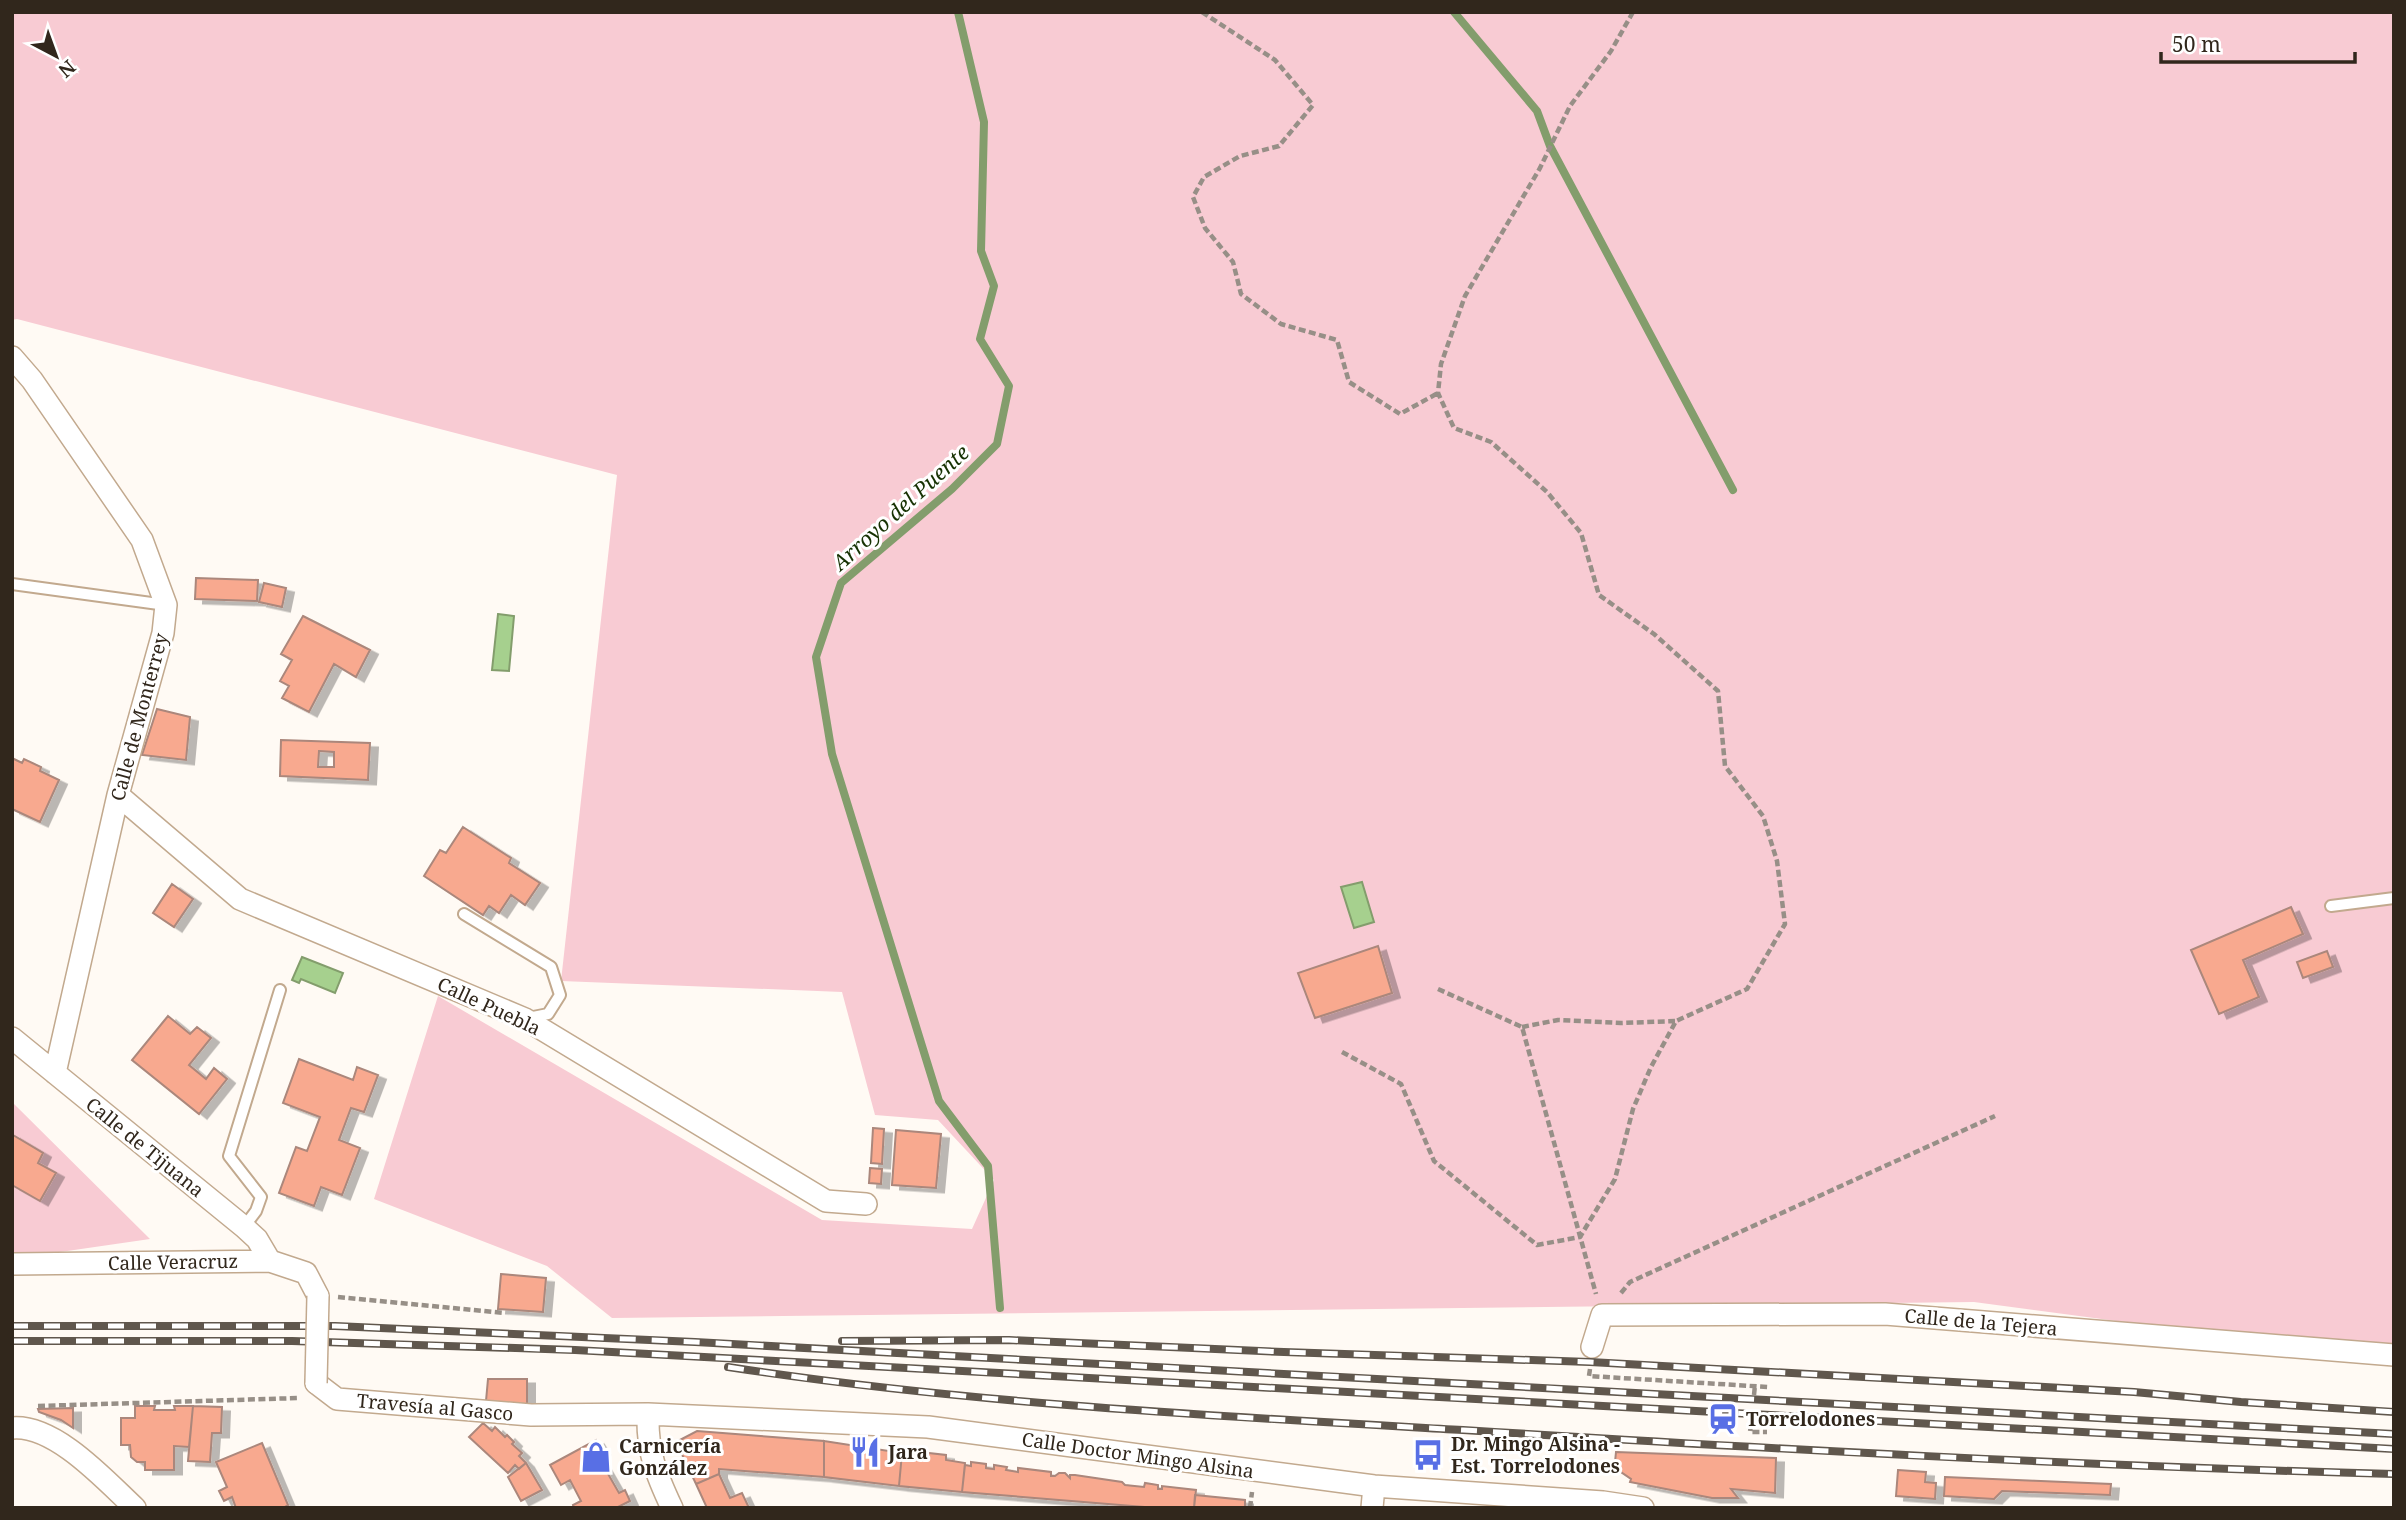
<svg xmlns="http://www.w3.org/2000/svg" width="2406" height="1520" viewBox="0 0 2406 1520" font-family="'Noto Serif',serif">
	<defs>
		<filter id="shadow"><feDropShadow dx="8" dy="4.5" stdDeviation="0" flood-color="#0004"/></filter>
	</defs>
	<rect width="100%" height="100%" fill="#fffaf4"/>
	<path fill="#f8cbd3" d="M 12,12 L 2394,12 L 2394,1358 L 1974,1302 L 612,1318 L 547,1266 L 374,1199 L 438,996 L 822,1220 L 972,1229 L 994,1180 L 938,1120 L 875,1115 L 842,992 L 561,981 L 617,475 L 17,319 L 12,320 Z
		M 12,1102 L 150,1239 L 12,1259 Z"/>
	<path fill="#a6d08e" stroke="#839d6c" stroke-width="2" d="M 498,614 L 514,616 L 509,671 L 492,670 Z
		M 1362,882 L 1374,922 L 1354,928 L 1341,887 Z
		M 302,957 L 343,973 L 335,993 L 301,979 L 299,983 L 292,980 Z"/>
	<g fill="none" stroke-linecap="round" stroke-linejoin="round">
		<path stroke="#839d6c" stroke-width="8" d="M 958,12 L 984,122 L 981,251 L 994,286 L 980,339 L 1009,386 L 997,444 L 952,489 L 841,583 L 816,657 L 832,754 L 939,1101 L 988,1166 L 1000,1308
			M 1454,12 L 1537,111 L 1550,146 L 1733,490"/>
	</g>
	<path fill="#f8a98f" stroke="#ab877b" stroke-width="2" fill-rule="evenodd" filter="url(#shadow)" d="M 196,578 L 258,580 L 257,601 L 195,599 Z
		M 264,583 L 286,588 L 282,607 L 259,602 Z
		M 303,616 L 370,650 L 356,677 L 334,664 L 309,712 L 282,698 L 289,686 L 280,681 L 292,660 L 281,654 Z
		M 157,709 L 190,717 L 186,760 L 142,755 Z
		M 281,740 L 370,743 L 368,780 L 280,776 ZM 319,751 L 334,752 L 334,767 L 318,767 Z
		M 12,758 L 22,763 L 24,759 L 41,767 L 40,771 L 59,780 L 40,822 L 12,809 Z
		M 463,827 L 511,858 L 509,863 L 540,883 L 525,905 L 511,895 L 499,913 L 489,906 L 483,915 L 424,876 L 440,850 L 446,853 Z
		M 172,884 L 193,899 L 174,927 L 153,913 Z
		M 2291,907 L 2303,934 L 2243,960 L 2259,997 L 2219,1014 L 2191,950 Z
		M 1378,946 L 1392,993 L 1315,1018 L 1298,973 Z
		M 2327,951 L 2333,967 L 2303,978 L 2297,962 Z
		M 168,1016 L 190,1034 L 197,1027 L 211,1038 L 189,1065 L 206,1079 L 214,1068 L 227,1079 L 199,1114 L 132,1060 Z
		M 299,1059 L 353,1080 L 357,1067 L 378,1075 L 364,1112 L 351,1108 L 339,1140 L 360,1148 L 342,1195 L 321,1187 L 314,1206 L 279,1193 L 296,1147 L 307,1151 L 320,1117 L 283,1103 Z
		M 873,1128 L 884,1129 L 882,1164 L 871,1163 Z
		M 896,1130 L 941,1134 L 936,1188 L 892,1185 Z
		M 13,1135 L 43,1153 L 38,1163 L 56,1173 L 40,1201 L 12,1185 Z
		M 870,1168 L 882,1169 L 881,1184 L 869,1183 Z
		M 501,1274 L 546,1278 L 543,1312 L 498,1309 Z
		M 488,1379 L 527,1379 L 527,1405 L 489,1405 L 489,1401 L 486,1401 Z
		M 135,1406 L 155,1406 L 154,1410 L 175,1410 L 174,1406 L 193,1406 L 189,1447 L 174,1446 L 174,1470 L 145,1470 L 145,1462 L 137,1462 L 131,1457 L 130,1445 L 121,1445 L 121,1418 L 135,1418 Z
		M 193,1406 L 222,1407 L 221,1433 L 212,1433 L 210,1462 L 188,1461 Z
		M 73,1408 L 73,1428 L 61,1420 L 39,1412 L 38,1409 Z
		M 483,1423 L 492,1431 L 495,1427 L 505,1437 L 507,1435 L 514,1442 L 512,1444 L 522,1453 L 519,1456 L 526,1463 L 519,1469 L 515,1465 L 508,1473 L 469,1437 Z
		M 697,1431 L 824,1441 L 824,1477 L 719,1469 L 719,1474 L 696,1484 L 676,1442 Z
		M 596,1440 L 602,1450 L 596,1453 L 619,1493 L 625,1490 L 630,1501 L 616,1508 L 574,1508 L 573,1505 L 581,1501 L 570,1480 L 561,1485 L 550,1465 Z
		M 824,1441 L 902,1453 L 899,1486 L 824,1477 Z
		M 262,1443 L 288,1505 L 283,1508 L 236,1508 L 232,1497 L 224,1501 L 219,1491 L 227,1487 L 216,1462 Z
		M 920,1452 L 946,1455 L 946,1460 L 965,1463 L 962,1492 L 899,1486 L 902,1453 L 920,1456 Z
		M 1616,1452 L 1776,1458 L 1775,1493 L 1731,1489 L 1738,1498 L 1712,1498 L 1630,1482 L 1631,1479 L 1618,1470 L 1615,1462 Z
		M 971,1462 L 986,1464 L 986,1468 L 994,1469 L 994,1465 L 1007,1467 L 1006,1470 L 1018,1472 L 1018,1468 L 1051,1472 L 1051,1476 L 1055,1476 L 1059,1473 L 1065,1473 L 1070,1478 L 1070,1475 L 1075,1475 L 1122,1482 L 1125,1485 L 1144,1487 L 1145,1483 L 1158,1485 L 1158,1489 L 1162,1489 L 1162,1486 L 1196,1490 L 1194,1508 L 1157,1508 L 962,1492 L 965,1465 L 971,1466 Z
		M 526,1463 L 542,1490 L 521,1501 L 508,1477 Z
		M 1898,1470 L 1926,1472 L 1925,1482 L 1936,1483 L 1935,1499 L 1896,1496 Z
		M 719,1474 L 730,1498 L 742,1493 L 749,1508 L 707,1508 L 696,1484 Z
		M 1945,1477 L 2111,1484 L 2110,1495 L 2002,1491 L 1994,1499 L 1944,1496 Z
		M 1195,1495 L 1245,1500 L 1245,1508 L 1194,1508 Z"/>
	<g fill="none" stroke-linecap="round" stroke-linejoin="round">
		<defs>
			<path id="service" d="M 12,584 L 166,605
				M 2331,906 L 2394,898
				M 464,914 L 551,967 L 560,995 L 548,1014 L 528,1018
				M 244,1227 L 256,1211 L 261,1197 L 229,1156 L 280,990"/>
			<path id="minor" d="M 12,357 L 32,380 L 142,540 L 166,605 L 163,633 L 118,795 L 55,1073
				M 118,795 L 240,899 L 525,1019 L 826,1201 L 866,1204
				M 12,1038 L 244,1227 L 257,1239 L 270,1261
				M 12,1264 L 270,1261 L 306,1273 L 318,1296
				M 1592,1347 L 1602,1315 L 1885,1314 L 2394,1355
				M 316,1383 L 337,1399 L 531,1415 L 648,1414 L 928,1427 L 1374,1486 L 1603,1502 L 1643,1508
				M 648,1414 C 647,1452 656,1474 672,1508
				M 12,1428 C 55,1424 106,1481 135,1508
				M 1372,1508 L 1374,1486"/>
		</defs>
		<use href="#service" stroke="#c2a98e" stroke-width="14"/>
		<use href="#minor" stroke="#c2a98e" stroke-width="24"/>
		<path stroke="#978f87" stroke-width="4.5" stroke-dasharray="7 3.5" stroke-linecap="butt" d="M 1202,12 L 1275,60 L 1313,105 L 1279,146 L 1240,156 L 1204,177 L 1193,197 L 1205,228 L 1233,262 L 1241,294 L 1281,324 L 1337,340 L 1349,382 L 1400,414 L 1438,393
			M 1438,989 L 1522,1027 L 1596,1294
			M 1522,1027 L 1558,1020 L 1621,1023 L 1675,1021
			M 1342,1052 L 1401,1084 L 1434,1161 L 1537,1245 L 1580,1237 L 1615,1179 L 1633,1109 L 1651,1067 L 1676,1021 L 1747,989 L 1785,924 L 1777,861 L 1763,816 L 1725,766 L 1718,691 L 1654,634 L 1599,595 L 1581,533 L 1547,492 L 1491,442 L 1454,428 L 1438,393 L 1441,364 L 1465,296 L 1540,168 L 1570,106 L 1611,51 L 1633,12
			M 1621,1293 L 1630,1282 L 1995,1116
			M 338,1297 L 504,1313
			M 1590,1369 L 1589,1376 L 1768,1387
			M 1754,1395 L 1755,1385
			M 38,1406 L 299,1398
			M 1751,1424 L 1750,1432 L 1767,1432
			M 1250,1508 L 1252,1492"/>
		<use href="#service" stroke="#fff" stroke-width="10"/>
		<use href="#minor" stroke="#fff" stroke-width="21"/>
		<defs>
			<path id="rail" d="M 12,1326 L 335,1326 L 695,1342 L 2394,1434
				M 12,1341 L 292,1341 L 575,1350 L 2394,1449
				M 842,1341 L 1009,1340 L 1284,1352 L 1590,1362 L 2134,1392 L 2241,1402 L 2394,1412
				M 728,1367 C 971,1404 1217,1416 1463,1430 C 1773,1449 2083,1466 2394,1474"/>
		</defs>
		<use href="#rail" stroke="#60574d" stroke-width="8"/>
		<use href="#rail" stroke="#fff" stroke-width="5" stroke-dasharray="16" stroke-linecap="butt"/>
		<defs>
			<path id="minor-bridge" d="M 316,1383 L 318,1296"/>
		</defs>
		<use href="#minor-bridge" stroke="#c2a98e" stroke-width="24" stroke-linecap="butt"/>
		<use href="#minor-bridge" stroke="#fff" stroke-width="21"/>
	</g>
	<defs>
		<symbol id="station-bare" viewBox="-9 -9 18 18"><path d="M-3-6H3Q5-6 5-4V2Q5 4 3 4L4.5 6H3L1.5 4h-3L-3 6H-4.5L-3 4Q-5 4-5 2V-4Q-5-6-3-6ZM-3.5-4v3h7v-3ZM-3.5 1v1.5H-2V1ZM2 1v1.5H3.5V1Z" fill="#586fe5" stroke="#fff" stroke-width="2.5" paint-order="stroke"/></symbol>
		<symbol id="restaurant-bare" viewBox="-9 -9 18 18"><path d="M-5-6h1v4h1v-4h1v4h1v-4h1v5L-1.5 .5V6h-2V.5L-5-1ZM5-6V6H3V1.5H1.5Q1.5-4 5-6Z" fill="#586fe5" stroke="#fff" stroke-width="2.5" paint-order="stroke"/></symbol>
		<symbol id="bus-bare" viewBox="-9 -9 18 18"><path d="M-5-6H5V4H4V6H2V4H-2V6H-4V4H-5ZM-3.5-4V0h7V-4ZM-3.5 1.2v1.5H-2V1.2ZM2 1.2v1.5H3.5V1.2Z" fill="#586fe5" stroke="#fff" stroke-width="2.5" paint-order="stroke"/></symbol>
		<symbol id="shop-bare" viewBox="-9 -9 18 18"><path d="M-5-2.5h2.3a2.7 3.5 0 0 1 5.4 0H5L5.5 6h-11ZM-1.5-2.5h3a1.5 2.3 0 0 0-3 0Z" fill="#586fe5" stroke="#fff" stroke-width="2.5" paint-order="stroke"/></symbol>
	</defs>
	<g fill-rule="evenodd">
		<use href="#station-bare" x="1701" y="1397" width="44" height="44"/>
		<use href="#restaurant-bare" x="843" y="1430" width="44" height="44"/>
		<use href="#bus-bare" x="1406" y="1433" width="44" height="44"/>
		<use href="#shop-bare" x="574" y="1435" width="44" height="44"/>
	</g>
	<g text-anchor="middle" stroke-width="6" stroke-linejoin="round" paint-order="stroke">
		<g font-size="19" fill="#31271c" stroke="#fff">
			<text transform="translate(139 717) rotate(-75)" y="7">Calle de Monterrey</text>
			<text transform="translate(489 1006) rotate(25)" y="7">Calle Puebla</text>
			<text transform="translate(145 1147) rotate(39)" y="7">Calle de Tijuana</text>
			<text transform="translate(173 1262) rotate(-1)" y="7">Calle Veracruz</text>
			<text transform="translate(1981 1322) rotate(5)" y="7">Calle de la Tejera</text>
			<text transform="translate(435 1407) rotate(5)" y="7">Travesía al Gasco</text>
			<text transform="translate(1138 1455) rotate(8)" y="7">Calle Doctor Mingo Alsina</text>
		</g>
		<g font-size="19" font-weight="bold" fill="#31271c" stroke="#fff" text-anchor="start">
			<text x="1746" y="1426">Torrelodones</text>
			<text x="1451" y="1451">Dr. Mingo Alsina -<tspan x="1451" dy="22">Est. Torrelodones</tspan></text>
			<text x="619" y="1453">Carnicería<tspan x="619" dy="22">González</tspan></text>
			<text x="888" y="1459">Jara</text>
		</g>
		<g font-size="21" font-style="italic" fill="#173203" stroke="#fff">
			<text transform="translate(901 508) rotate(-42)" y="7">Arroyo del Puente</text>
		</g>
	</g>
	<rect width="2406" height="1520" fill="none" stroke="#31271c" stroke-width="28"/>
	<g transform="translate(56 56) rotate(139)" stroke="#ffffff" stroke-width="5" paint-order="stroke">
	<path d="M0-5L12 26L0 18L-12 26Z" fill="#31271c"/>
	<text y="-10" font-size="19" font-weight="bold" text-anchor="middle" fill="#31271c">N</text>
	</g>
	<path d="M2161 52v10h194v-10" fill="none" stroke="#31271c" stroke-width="3.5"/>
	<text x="2172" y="52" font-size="21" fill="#31271c" stroke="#ffffff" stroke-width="5" paint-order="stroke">50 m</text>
</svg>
